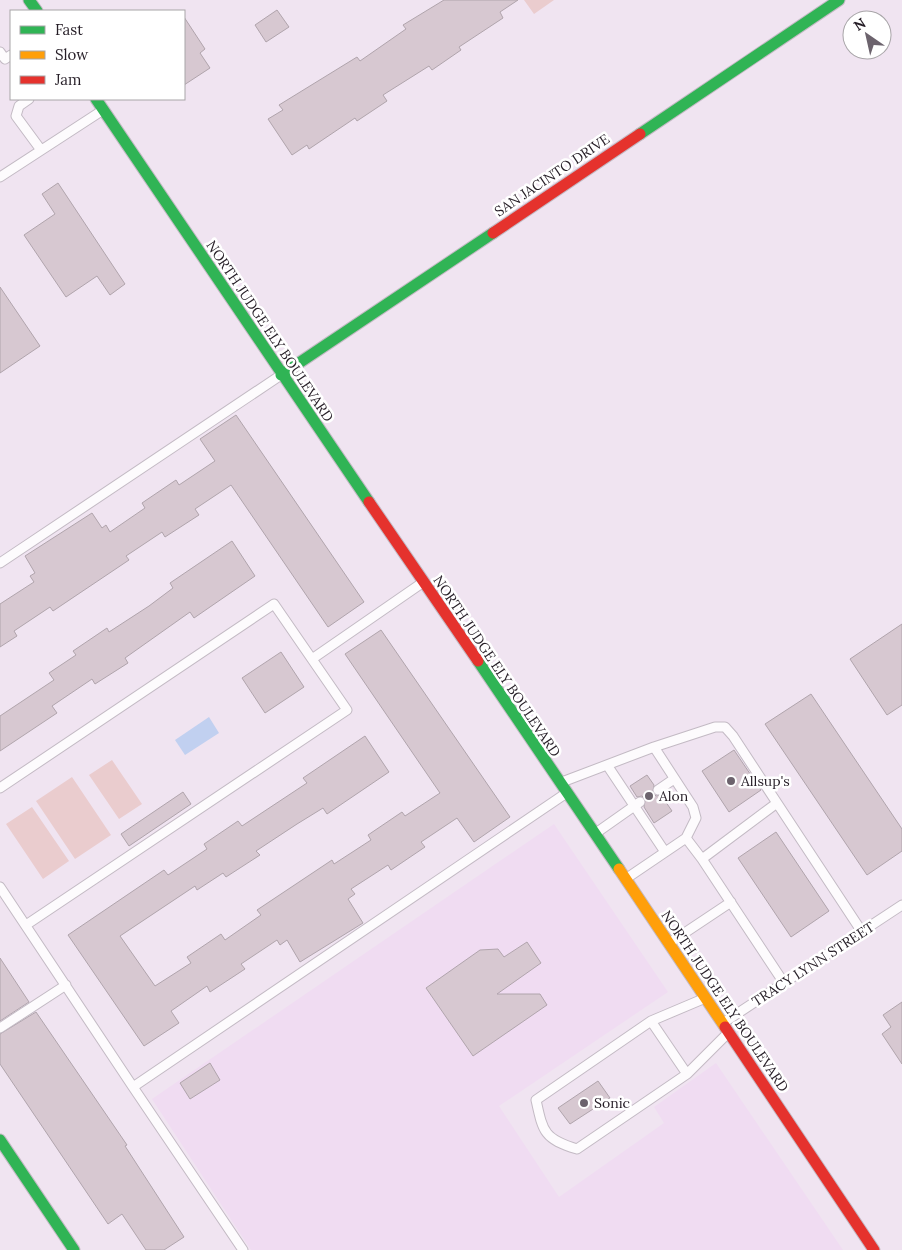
<svg xmlns="http://www.w3.org/2000/svg" width="902" height="1250" viewBox="0 0 902 1250" font-family="Lora,serif">
	<rect width="100%" height="100%" fill="#f0e4f1"/>
	<path fill="#f0dcf2" d="M 554,824 L 668,992 L 499,1106 L 559,1197 L 664,1123 L 654,1107 L 716,1063 L 843,1250 L 251,1250 L 152,1099 Z"/>
	<path fill="#eaccce" d="M 524,0 L 554,0 L 534,14 Z
		M 112,760 L 142,804 L 119,819 L 89,775 Z
		M 72,777 L 111,835 L 75,859 L 36,801 Z
		M 32,807 L 69,861 L 43,879 L 6,824 Z"/>
	<path fill="#c1d0f0" d="M 209,717 L 219,733 L 185,755 L 175,740 Z"/>
	<path fill="#d7c8d1" stroke="#b0a4ac" d="M 444,0 L 518,0 L 500,12 L 503,18 L 459,47 L 461,50 L 432,70 L 429,66 L 383,95 L 387,101 L 357,121 L 355,118 L 309,149 L 307,145 L 292,155 L 268,119 L 283,110 L 279,105 L 357,57 L 360,61 L 406,29 L 403,25 Z
		M 277,10 L 289,27 L 266,42 L 255,25 Z
		M 184,17 L 205,49 L 200,53 L 210,68 L 184,85 Z
		M 58,183 L 125,284 L 110,295 L 97,276 L 66,297 L 24,235 L 55,214 L 42,194 Z
		M 0,287 L 40,346 L 0,373 Z
		M 236,415 L 364,602 L 328,627 L 231,485 L 195,509 L 199,515 L 165,537 L 162,532 L 126,556 L 129,560 L 53,611 L 50,607 L 14,631 L 17,636 L 0,647 L 0,604 L 34,582 L 30,576 L 35,573 L 25,556 L 92,513 L 102,528 L 106,525 L 110,532 L 145,508 L 142,503 L 176,480 L 179,485 L 215,461 L 200,439 Z
		M 232,541 L 255,576 L 194,618 L 190,612 L 125,658 L 128,663 L 95,684 L 92,679 L 52,706 L 57,713 L 0,751 L 0,716 L 54,680 L 49,673 L 76,655 L 73,651 L 107,628 L 109,632 L 149,606 L 173,588 L 170,583 Z
		M 902,624 L 902,705 L 887,715 L 850,659 Z
		M 381,630 L 510,817 L 474,842 L 457,818 L 421,842 L 425,847 L 391,870 L 388,865 L 351,889 L 355,894 L 348,899 L 363,923 L 300,962 L 287,940 L 280,945 L 277,940 L 241,964 L 245,969 L 210,992 L 207,986 L 171,1011 L 179,1023 L 144,1046 L 68,935 L 164,870 L 168,875 L 207,849 L 204,844 L 238,821 L 242,826 L 307,783 L 303,778 L 365,736 L 389,772 L 327,814 L 323,808 L 297,824 L 256,851 L 260,855 L 226,877 L 223,873 L 197,890 L 195,886 L 120,936 L 155,986 L 191,963 L 187,957 L 221,934 L 225,940 L 261,915 L 257,910 L 332,860 L 334,864 L 371,840 L 368,835 L 402,812 L 405,816 L 440,793 L 345,654 Z
		M 281,652 L 304,687 L 265,713 L 242,678 Z
		M 811,694 L 902,829 L 902,851 L 867,875 L 765,724 Z
		M 734,750 L 761,790 L 729,812 L 702,771 Z
		M 647,775 L 654,785 L 653,793 L 656,796 L 661,795 L 672,811 L 654,823 L 644,807 L 645,799 L 642,796 L 637,797 L 630,786 Z
		M 183,792 L 191,804 L 129,846 L 121,834 Z
		M 776,832 L 829,911 L 791,937 L 738,858 Z
		M 527,942 L 541,963 L 497,994 L 540,994 L 547,1005 L 473,1056 L 426,988 L 480,950 L 498,949 L 504,957 Z
		M 0,958 L 29,1002 L 0,1021 Z
		M 902,1002 L 902,1064 L 882,1034 L 891,1027 L 883,1015 Z
		M 36,1012 L 127,1145 L 125,1146 L 184,1237 L 164,1250 L 146,1250 L 122,1214 L 108,1224 L 0,1064 L 0,1034 Z
		M 210,1063 L 220,1080 L 190,1099 L 180,1083 Z
		M 598,1081 L 610,1098 L 570,1124 L 558,1108 Z"/>
	<g fill="none" stroke-linecap="round" stroke-linejoin="round">
		<defs>
			<path id="lane" d="M 0,52 L 5,59 L 11,55
				M 29,99 L 19,106 L 16,116 L 41,150
				M 0,177 L 103,110
				M 0,563 L 281,375
				M 312,659 L 422,583
				M 654,747 L 715,727 L 725,727 L 733,736 L 777,803 L 702,859 L 784,983
				M 607,765 L 665,852
				M 562,782 L 654,747 L 693,807 L 696,818 L 686,838 L 627,878
				M 0,788 L 274,604 L 347,710 L 26,925
				M 658,790 L 674,779
				M 777,803 L 862,932
				M 596,833 L 640,802
				M 686,838 L 702,859
				M 0,887 L 133,1087 L 565,794
				M 671,942 L 731,902
				M 703,999 L 651,1021 L 536,1100 C 543,1132 544,1139 577,1149 L 687,1074 L 727,1034
				M 651,1021 L 687,1074
				M 723,1023 L 902,905
				M 0,1028 L 66,985
				M 133,1087 L 243,1250"/>
			<path id="fast" d="M 29,0 L 37,11
				M 96,99 L 369,502
				M 640,134 L 839,0
				M 281,375 L 493,233
				M 478,661 L 619,869
				M 0,1140 L 74,1250"/>
			<path id="slow" d="M 619,869 L 725,1027"/>
			<path id="jam" d="M 493,233 L 640,134
				M 369,502 L 478,661
				M 725,1027 L 874,1250"/>
		</defs>
		<use href="#lane" stroke="#c3bac4" stroke-width="11"/>
		<use href="#fast" stroke="#c3bac4" stroke-width="13"/>
		<use href="#slow" stroke="#c3bac4" stroke-width="13"/>
		<use href="#jam" stroke="#c3bac4" stroke-width="13"/>
		<use href="#lane" stroke="#fdfbfd" stroke-width="9"/>
		<use href="#fast" stroke="#30b455" stroke-width="11"/>
		<use href="#slow" stroke="#ff9f0a" stroke-width="11"/>
		<use href="#jam" stroke="#e5322d" stroke-width="11"/>
	</g>
	<g fill="#6c636d" stroke="#fff" stroke-width="2">
		<circle cx="731" cy="781" r="5"/>
		<circle cx="649" cy="796" r="5"/>
		<circle cx="584" cy="1103" r="5"/>
	</g>
	<g text-anchor="middle" stroke-width="5" stroke-linejoin="round" paint-order="stroke">
		<g font-size="14" fill="#251d26" stroke="#fff">
			<text transform="translate(552 175) rotate(-34)" y="5">SAN JACINTO DRIVE</text>
			<text transform="translate(270 331) rotate(56)" y="5">NORTH JUDGE ELY BOULEVARD</text>
			<text transform="translate(497 666) rotate(56)" y="5">NORTH JUDGE ELY BOULEVARD</text>
			<text transform="translate(813 964) rotate(-33)" y="5">TRACY LYNN STREET</text>
			<text transform="translate(725 1001) rotate(56)" y="5">NORTH JUDGE ELY BOULEVARD</text>
		</g>
		<g font-size="14" fill="#251d26" stroke="#fff" text-anchor="start">
			<text x="741" y="786">Allsup's</text>
			<text x="659" y="801">Alon</text>
			<text x="594" y="1108">Sonic</text>
		</g>
	</g>
	<rect x="10" y="10" width="175" height="90" fill="#ffffff" stroke="#a8a5a8"/>
	<rect x="20" y="26" width="25" height="8" fill="#30b455" stroke="#a8a5a8"/>
	<text x="55" y="35" font-size="15" fill="#251d26">Fast</text>
	<rect x="20" y="51" width="25" height="8" fill="#ff9f0a" stroke="#a8a5a8"/>
	<text x="55" y="60" font-size="15" fill="#251d26">Slow</text>
	<rect x="20" y="76" width="25" height="8" fill="#e5322d" stroke="#a8a5a8"/>
	<text x="55" y="85" font-size="15" fill="#251d26">Jam</text>
	<g transform="translate(867 35) rotate(326)"><circle r="24" fill="#ffffff" stroke="#a8a5a8"/>
	<path d="M0-4L9 19L0 12L-9 19Z" fill="#6c636d"/>
	<text y="-8" font-size="14" font-weight="bold" text-anchor="middle" fill="#251d26">N</text>
	</g>
</svg>
